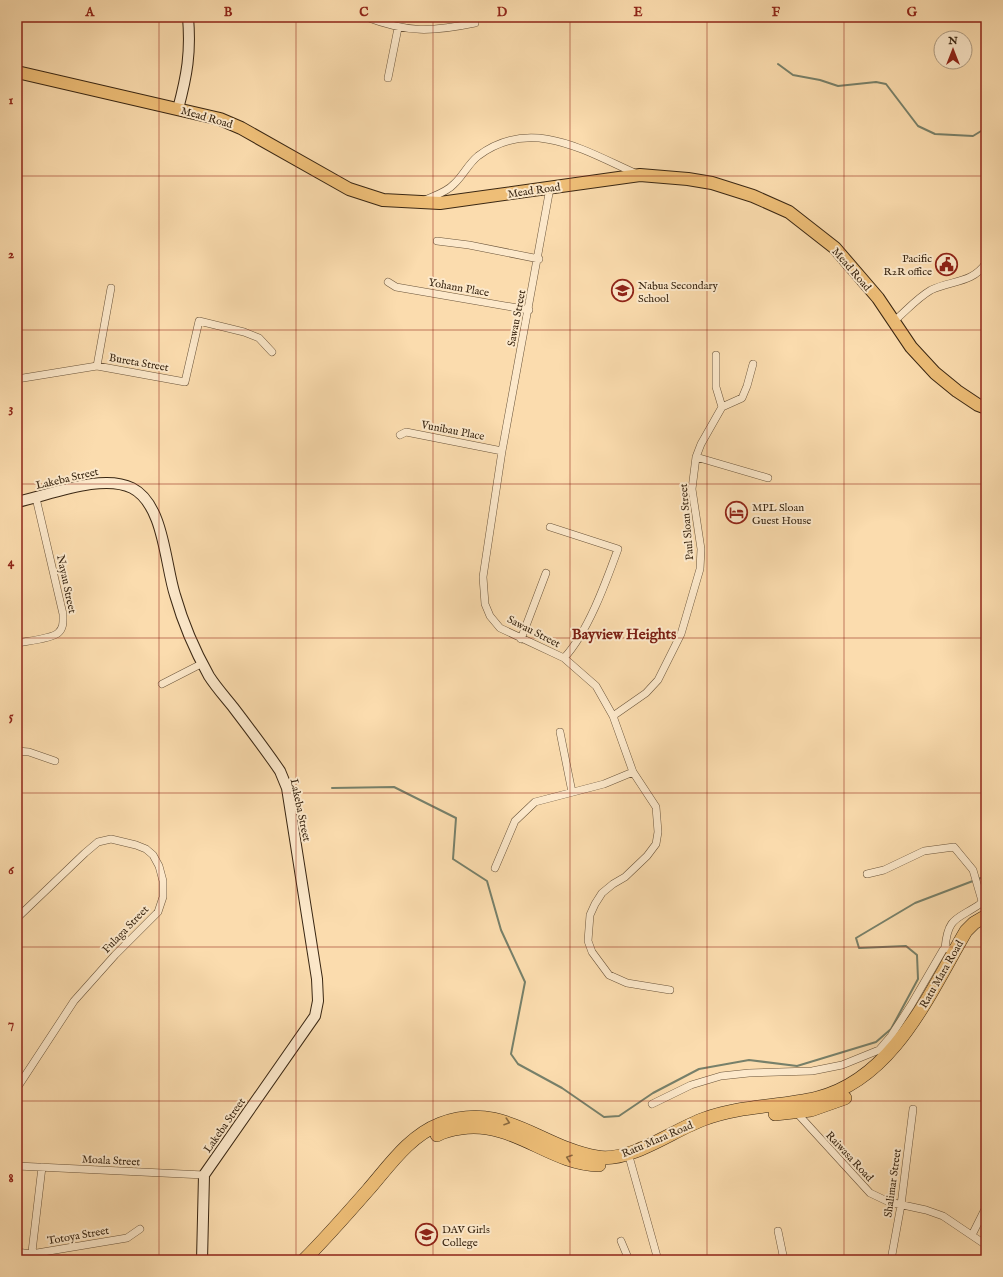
<svg xmlns="http://www.w3.org/2000/svg" width="1003" height="1277" viewBox="0 0 1003 1277" font-family="'IM FELL English',serif">
	<rect width="100%" height="100%" fill="#fbdcae"/>
	<filter id="stains"><feTurbulence type="fractalNoise" baseFrequency=".005" numOctaves="4"/><feColorMatrix values="0 0 0 0 .2 0 0 0 0 .09 0 0 0 0 .02 0 0 0 .5 -.17"/></filter>
	<radialGradient id="worn" r=".72"><stop offset=".6" stop-color="#630" stop-opacity="0"/><stop offset="1" stop-color="#630" stop-opacity=".3"/></radialGradient>
	<g fill="none" stroke-linecap="round" stroke-linejoin="round">
		<path stroke="#77806a" stroke-width="2" d="M 778,64 L 793,75 L 820,80 L 838,86 L 876,82 L 886,84 L 918,126 L 935,134 L 973,136 L 986,128
			M 332,788 L 394,787 L 456,818 L 453,859 L 487,881 L 501,930 L 525,982 L 511,1054 L 518,1064 L 562,1088 L 604,1117 L 619,1116 L 653,1093 L 699,1069 L 749,1060 L 797,1066 L 876,1042 L 891,1029 L 918,979 L 917,955 L 906,946 L 859,948 L 856,938 L 915,903 L 986,876"/>
		<defs>
			<path id="street" d="M 366,17 C 408,33 431,32 475,23
				M 388,78 L 398,28
				M 550,188 L 502,451 L 483,577 L 485,604 L 490,616 L 500,628 L 564,658 L 596,686 L 613,716 L 633,772 L 656,807 L 658,832 L 656,844 L 647,856 L 625,877 L 613,884 L 602,893 L 595,904 L 590,915 L 588,941 L 592,952 L 609,975 L 627,983 L 670,990
				M 425,200 C 434,196 447,192 454,184 C 463,176 468,164 478,156 C 531,116 585,151 637,174
				M 437,241 L 469,245 L 539,259
				M 388,282 L 396,287 L 529,310
				M 893,322 C 905,312 917,298 931,290 C 951,280 972,284 986,263
				M 716,355 L 716,387 L 722,407
				M 97,366 L 111,288
				M 17,379 L 97,366 L 185,382 L 199,321 L 244,332 L 259,338 L 272,352
				M 400,435 L 406,432 L 502,451
				M 696,457 L 768,478
				M 550,527 L 618,549 C 606,582 588,632 564,658
				M 521,639 L 546,573
				M 17,643 C 27,641 51,639 58,633 C 64,628 63,621 63,614 L 36,498
				M 162,684 L 203,663
				M 613,716 L 646,693 L 658,680 L 681,634 L 700,569 L 701,549 L 692,489 L 696,457 L 701,444 L 722,407 L 742,398 L 747,386 L 753,364
				M 560,732 L 572,792
				M 17,751 L 29,752 L 55,761
				M 495,868 L 515,821 L 535,802 L 604,784 L 633,772
				M 867,874 L 884,870 L 924,851 L 954,847 L 973,870 L 982,901 L 980,904 C 957,920 948,916 945,948
				M 17,918 L 85,853 L 98,842 L 111,839 L 136,845 L 146,849 L 153,855 L 159,866 L 163,881 L 163,897 L 158,912 L 115,955 L 74,1001 L 17,1088
				M 652,1104 L 691,1085 L 721,1076 L 749,1073 L 812,1071 L 842,1065 L 879,1050 L 891,1036 L 911,1005 L 943,950 L 945,948 L 954,950
				M 796,1112 L 870,1193 L 889,1202 L 926,1210 L 943,1216 L 986,1245
				M 630,1160 L 658,1260
				M 17,1166 L 204,1175
				M 778,1231 L 784,1260
				M 972,1235 L 986,1207
				M 621,1241 L 629,1260
				M 17,1252 L 31,1254 L 127,1238 L 140,1229
				M 31,1260 L 42,1167
				M 891,1260 L 901,1205 L 913,1109"/>
			<path id="secondary" d="M 178,109 C 187,75 191,53 188,17
				M 17,502 C 50,495 102,473 132,488 C 164,504 165,564 175,595 C 183,623 195,651 209,676 C 216,687 225,697 233,707 C 249,728 265,749 280,771 L 287,788 L 317,979 L 318,1001 L 315,1016 L 204,1175 L 202,1260"/>
			<path id="primary" d="M 17,72 L 220,119 L 241,128 L 349,189 L 383,200 L 440,203 L 640,175 L 688,179 L 712,183 L 753,196 L 789,212 L 835,248 L 878,298 L 911,347 L 935,373 L 957,391 L 978,405 L 986,408"/>
			<path id="highway" d="M 775,1114 L 811,1110 L 845,1098
				M 437,1135 C 444,1131 453,1129 461,1128 C 514,1120 549,1164 599,1165
				M 304,1260 C 326,1238 347,1214 368,1190 C 389,1166 409,1136 440,1124 C 503,1100 539,1147 597,1157 C 630,1163 673,1130 704,1119 C 741,1105 780,1107 817,1098 C 894,1079 930,992 966,931 L 974,923 L 986,916"/>
		</defs>
		<use href="#street" stroke="#6a543a" stroke-width="8"/>
		<use href="#secondary" stroke="#3a2713" stroke-width="12"/>
		<use href="#primary" stroke="#3a2713" stroke-width="14"/>
		<use href="#highway" stroke="#3a2713" stroke-width="14"/>
		<use href="#street" stroke="#fce8ca" stroke-width="7"/>
		<use href="#secondary" stroke="#fce8ca" stroke-width="10"/>
		<use href="#primary" stroke="#eebe77" stroke-width="12"/>
		<use href="#highway" stroke="#eebe77" stroke-width="13"/>
	</g>
	<defs><path id="oneway-chevron" d="M-2-3.5L2.5 0L-2 3.5" fill="none" stroke-width="1.6" stroke-linecap="round" stroke-linejoin="round"/></defs>
	<g stroke="#8b6b40">
		<use href="#oneway-chevron" transform="translate(507 1122) rotate(18)"/>
		<use href="#oneway-chevron" transform="translate(569 1158) rotate(-161)"/>
	</g>
	<path fill="none" stroke="#8f2418" stroke-width="1" stroke-opacity="0.55" d="M 159,17 L 159,1260M 296,17 L 296,1260M 433,17 L 433,1260M 570,17 L 570,1260M 707,17 L 707,1260M 844,17 L 844,1260M 17,176 L 986,176M 17,330 L 986,330M 17,484 L 986,484M 17,638 L 986,638M 17,793 L 986,793M 17,947 L 986,947M 17,1101 L 986,1101"/>
	<defs>
		<symbol id="civic-ring" viewBox="-11 -11 22 22"><circle r="9.5" fill="#fce8ca" stroke="#8f2418" stroke-width="1.5"/><path d="M-.6-6.5H3V-4.5H.6V-3L4-1V1h2V6H-6V1h2V-1L-.6-3ZM-1.2 2.5V6h2.4V2.5Z" fill="#8f2418"/></symbol>
		<symbol id="school-ring" viewBox="-11 -11 22 22"><circle r="9.5" fill="#fce8ca" stroke="#8f2418" stroke-width="1.5"/><path d="M0-5L7-2L0 1L-7-2ZM-4 1L0 2.5L4 1V4Q0 6-4 4Z" fill="#8f2418"/></symbol>
		<symbol id="hotel-ring" viewBox="-11 -11 22 22"><circle r="9.5" fill="#fce8ca" stroke="#8f2418" stroke-width="1.5"/><path d="M-6-4.5h1.5V1H6V5H4.5V3h-9V5H-6ZM-4 0a1.8 1.8 0 1 1 3.6 0ZM.5 0V-2.5h3Q6-2.5 6 0Z" fill="#8f2418"/></symbol>
		<symbol id="university-ring" viewBox="-11 -11 22 22"><circle r="9.5" fill="#fce8ca" stroke="#8f2418" stroke-width="1.5"/><path d="M0-5L7-2L0 1L-7-2ZM-4 1L0 2.5L4 1V4Q0 6-4 4Z" fill="#8f2418"/></symbol>
	</defs>
	<g fill-rule="evenodd">
		<use href="#civic-ring" x="934" y="252" width="25" height="25"/>
		<use href="#school-ring" x="610" y="278" width="25" height="25"/>
		<use href="#hotel-ring" x="724" y="500" width="25" height="25"/>
		<use href="#university-ring" x="414" y="1222" width="25" height="25"/>
	</g>
	<g text-anchor="middle" stroke-width="4" stroke-linejoin="round" paint-order="stroke">
		<g font-size="11" fill="#3a2713" stroke="#fce8ca">
			<text transform="translate(207 117) rotate(16)" y="4">Mead Road</text>
			<text transform="translate(534 190) rotate(-8)" y="4">Mead Road</text>
			<text transform="translate(852 269) rotate(49)" y="4">Mead Road</text>
			<text transform="translate(459 287) rotate(10)" y="4">Yohann Place</text>
			<text transform="translate(516 318) rotate(-79)" y="4">Sawau Street</text>
			<text transform="translate(139 362) rotate(10)" y="4">Bureta Street</text>
			<text transform="translate(453 430) rotate(11)" y="4">Vunibau Place</text>
			<text transform="translate(67 478) rotate(-13)" y="4">Lakeba Street</text>
			<text transform="translate(686 522) rotate(-95)" y="4">Paul Sloan Street</text>
			<text transform="translate(67 584) rotate(78)" y="4">Nayau Street</text>
			<text transform="translate(534 631) rotate(27)" y="4">Sawau Street</text>
			<text transform="translate(301 810) rotate(78)" y="4">Lakeba Street</text>
			<text transform="translate(125 929) rotate(-46)" y="4">Fulaga Street</text>
			<text transform="translate(941 974) rotate(-60)" y="4">Ratu Mara Road</text>
			<text transform="translate(224 1125) rotate(-55)" y="4">Lakeba Street</text>
			<text transform="translate(657 1139) rotate(-23)" y="4">Ratu Mara Road</text>
			<text transform="translate(850 1156) rotate(47)" y="4">Raiwasa Road</text>
			<text transform="translate(111 1160) rotate(3)" y="4">Moala Street</text>
			<text transform="translate(892 1183) rotate(-82)" y="4">Shalimar Street</text>
			<text transform="translate(78 1235) rotate(-10)" y="4">Totoya Street</text>
		</g>
		<g font-size="11" fill="#3a2713" stroke="#fce8ca" text-anchor="start">
			<text x="932" y="262" text-anchor="end">Pacific<tspan x="932" dy="13">R2R office</tspan></text>
			<text x="638" y="289">Nabua Secondary<tspan x="638" dy="13">School</tspan></text>
			<text x="752" y="511">MPL Sloan<tspan x="752" dy="13">Guest House</tspan></text>
			<text x="442" y="1233">DAV Girls<tspan x="442" dy="13">College</tspan></text>
		</g>
		<g font-size="15" font-weight="bold" fill="#7a1f14" stroke="#fce8ca">
			<text x="624" y="639">Bayview Heights</text>
		</g>
	</g>
	<rect width="1003" height="1277" fill="none" stroke="#fbdcae" stroke-width="44"/>
	<g transform="translate(953 50)"><circle r="19" fill="#fce8ca" stroke="#ae9b81"/>
	<path d="M0-3L7 15L0 10L-7 15Z" fill="#8f2418"/>
	<text y="-6" font-size="11" font-weight="bold" text-anchor="middle" fill="#3a2713">N</text>
	</g>
	<rect x="22" y="22" width="959" height="1233" fill="none" stroke="#8f2418" stroke-width="1.5"/>
	<g font-size="13" text-anchor="middle" font-weight="bold" fill="#8f2418">
		<text x="90" y="16">A</text>
		<text x="228" y="16">B</text>
		<text x="364" y="16">C</text>
		<text x="502" y="16">D</text>
		<text x="638" y="16">E</text>
		<text x="776" y="16">F</text>
		<text x="912" y="16">G</text>
		<text x="11" y="104">1</text>
		<text x="11" y="258">2</text>
		<text x="11" y="412">3</text>
		<text x="11" y="566">4</text>
		<text x="11" y="720">5</text>
		<text x="11" y="874">6</text>
		<text x="11" y="1028">7</text>
		<text x="11" y="1182">8</text>
	</g>
	<rect width="100%" height="100%" filter="url(#stains)"/>
	<rect width="100%" height="100%" fill="url(#worn)"/>
</svg>
